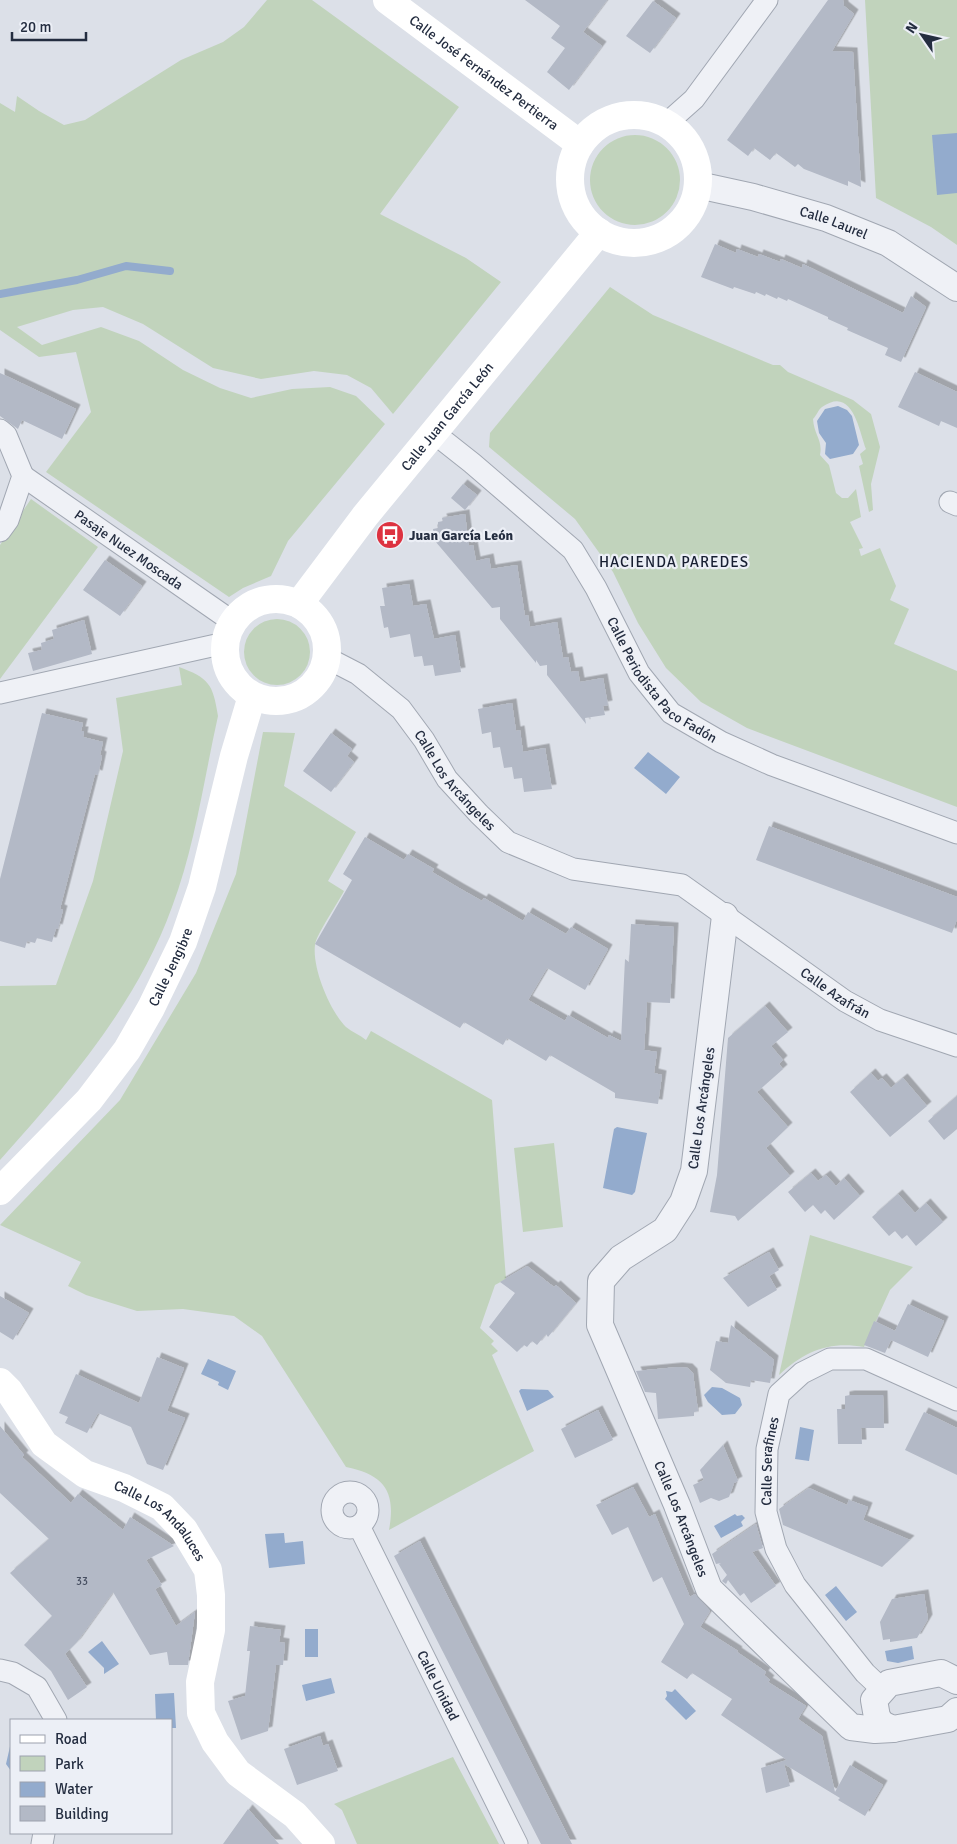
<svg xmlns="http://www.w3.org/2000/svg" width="957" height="1844" viewBox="0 0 957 1844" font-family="Signika,sans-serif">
	<defs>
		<filter id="shadow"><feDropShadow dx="4.5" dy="-4.5" stdDeviation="0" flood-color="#0004"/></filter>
	</defs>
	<rect width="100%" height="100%" fill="#dce0e8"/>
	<path fill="#c1d3bc" d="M 267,0 L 312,0 L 459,107 L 380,214 L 466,258 L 501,282 L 393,414 L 371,388 L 347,375 L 314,371 L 261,379 L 213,368 L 143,324 L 103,307 L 73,310 L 17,327 L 42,345 L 101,327 L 139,341 L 183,370 L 220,388 L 251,398 L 292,389 L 330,387 L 356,396 L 385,424 L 288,541 L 271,576 L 243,588 L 229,597 L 46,472 L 91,412 L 76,352 L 39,357 L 0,330 L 0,103 L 15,112 L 17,96 L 39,111 L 64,125 L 85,120 L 181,60 L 223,42 L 244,27 Z
		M 865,0 L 957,0 L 957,245 L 931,227 L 876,198 Z
		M590 180a45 45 0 1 1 90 0a45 45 0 1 1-90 0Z
		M 610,287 L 653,315 L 773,365 L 780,365 L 788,372 L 853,400 L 871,414 L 880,447 L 871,484 L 873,510 L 869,512 L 859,466 L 863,464 L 860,454 L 866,449 C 859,431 853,385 822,407 C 818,410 817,415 813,419 C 814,435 823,440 820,455 L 829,465 L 836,493 L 842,498 L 848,498 L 856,489 L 861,517 L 850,522 L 863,548 L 859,549 L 861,556 L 880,548 L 896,586 L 890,600 L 909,609 L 894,644 L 957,671 L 957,807 L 747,728 L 701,702 L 666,668 L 638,623 L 613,572 L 575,519 L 489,447 L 490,433 Z
		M 31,499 L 98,547 L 0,679 L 0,545 Z
		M244 652a33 33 0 1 1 66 0a33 33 0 1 1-66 0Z
		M 179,667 C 209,678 213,684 218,716 C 204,779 195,846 172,907 C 137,1004 68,1084 0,1160 L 0,986 L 56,985 L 93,881 L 123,751 L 116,698 L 182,685 Z
		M 263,732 L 295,733 L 284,786 L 356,832 L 328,881 L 344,891 C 338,903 316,935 315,945 C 312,968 330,1011 346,1027 C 352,1032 360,1035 366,1040 L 371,1031 L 492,1100 L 506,1279 L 495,1285 L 480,1328 L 494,1341 L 491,1344 L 498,1351 L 492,1355 L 534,1451 L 389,1530 C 396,1492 385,1475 346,1467 L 262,1336 L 234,1316 L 183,1309 L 137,1311 L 86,1295 L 68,1286 L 81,1262 L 0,1225 L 120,1100 L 196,973 L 236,874 Z
		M 554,1143 L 563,1227 L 523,1232 L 514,1148 Z
		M 810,1235 L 913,1267 L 890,1290 L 864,1347 C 829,1341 805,1351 779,1375 Z
		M 453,1757 L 499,1844 L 357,1844 L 342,1810 L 334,1804 Z"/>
	<path fill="#93abcd" d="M 957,133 L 957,193 L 937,195 L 932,135 Z
		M 838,406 L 847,410 L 852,416 L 859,445 L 853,454 L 830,459 L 825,454 L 826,443 L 819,433 L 817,421 L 825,409 Z
		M 648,752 L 680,777 L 666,794 L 634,768 Z
		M 617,1127 L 647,1133 L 635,1192 L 632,1195 L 603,1188 L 614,1129 Z
		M 208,1359 L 236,1371 L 228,1390 L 218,1385 L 219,1382 L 201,1374 Z
		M 712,1387 L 722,1388 L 740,1398 L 742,1405 L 735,1414 L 722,1415 L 708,1402 L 704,1395 Z
		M 521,1389 L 548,1390 L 554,1397 L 527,1411 L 519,1391 Z
		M 800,1427 L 814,1430 L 809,1461 L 795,1459 Z
		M 735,1514 L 737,1516 L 742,1515 L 745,1518 L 741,1522 L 743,1526 L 721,1538 L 714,1526 Z
		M 284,1533 L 285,1543 L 303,1541 L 305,1564 L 269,1568 L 265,1534 Z
		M 836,1586 L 857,1612 L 846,1621 L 825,1595 Z
		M 305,1629 L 318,1629 L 318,1657 L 305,1657 Z
		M 102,1641 L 119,1664 L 104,1674 L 104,1668 L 88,1652 Z
		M 912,1646 L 914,1659 L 898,1663 L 887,1661 L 885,1651 Z
		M 331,1678 L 335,1693 L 306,1701 L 302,1685 Z
		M 675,1689 L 696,1711 L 686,1720 L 665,1699 L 667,1696 L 666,1691 L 672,1692 Z
		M 174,1693 L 176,1728 L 171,1728 L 171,1720 L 156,1720 L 155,1694 Z
		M 11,1742 L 11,1771 L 6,1764 Z"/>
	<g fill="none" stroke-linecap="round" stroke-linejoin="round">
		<path stroke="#93abcd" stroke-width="8" d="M 0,294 L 77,280 L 126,266 L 170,271"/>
	</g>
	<path fill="#b3b9c6" filter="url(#shadow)" d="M 525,0 L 607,0 L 583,32 L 602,46 L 569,90 L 547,72 L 565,48 L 551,38 L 560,26 Z
		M 828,0 L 843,0 L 844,6 L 854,14 L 832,51 L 853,52 L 861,187 L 848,181 L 848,186 L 804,169 L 798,164 L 795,167 L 776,153 L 770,160 L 754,148 L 748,156 L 727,140 Z
		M 653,1 L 676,18 L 650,53 L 626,36 Z
		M 715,244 L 736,253 L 737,249 L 758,257 L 759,254 L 780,262 L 781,259 L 802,268 L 803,264 L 903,313 L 911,296 L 926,307 L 901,362 L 885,355 L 888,348 L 847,330 L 848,328 L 828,319 L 828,317 L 788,299 L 787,301 L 778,297 L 777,299 L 766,294 L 765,296 L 756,292 L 755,294 L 734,287 L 733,289 L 701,277 Z
		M 915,372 L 957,392 L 957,428 L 941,421 L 939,426 L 898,407 Z
		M 0,373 L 76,409 L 62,439 L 22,420 L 18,429 L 0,416 Z
		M 463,484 L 477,495 L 465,510 L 451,498 Z
		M 465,514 L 469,546 L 473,545 L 476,561 L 489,558 L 491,569 L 517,565 L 525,616 L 528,615 L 530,627 L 557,622 L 563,658 L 568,657 L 571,672 L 578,671 L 580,682 L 603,678 L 608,705 L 603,706 L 605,715 L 585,718 L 586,724 L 547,675 L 547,665 L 540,666 L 536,660 L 536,663 L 500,619 L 500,607 L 492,608 L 435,541 L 433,529 L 438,528 L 438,522 L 443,521 L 442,518 Z
		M 105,560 L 142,586 L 120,616 L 83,590 Z
		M 409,584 L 413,606 L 426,604 L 434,639 L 455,635 L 461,672 L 435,676 L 433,665 L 424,666 L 422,656 L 414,657 L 410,634 L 390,638 L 388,627 L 384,628 L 380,606 L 385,606 L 382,588 Z
		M 84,620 L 92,654 L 33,671 L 28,653 L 42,650 L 41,643 L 54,639 L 52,630 Z
		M 512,703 L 516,731 L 520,730 L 523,752 L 545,748 L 552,789 L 524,792 L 522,778 L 514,779 L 512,767 L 504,768 L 500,747 L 493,748 L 491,732 L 482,734 L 478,709 Z
		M 42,713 L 83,723 L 81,731 L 84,731 L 83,737 L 103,742 L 100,755 L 102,756 L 98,775 L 95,774 L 60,909 L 63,910 L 58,929 L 56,928 L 52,942 L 37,938 L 35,943 L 27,941 L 25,948 L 0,941 L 0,879 Z
		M 331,733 L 352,749 L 347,756 L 354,762 L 331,792 L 303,771 Z
		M 769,826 L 957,897 L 957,919 L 952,933 L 756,860 Z
		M 365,837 L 404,860 L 408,854 L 434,869 L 432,872 L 459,888 L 482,901 L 484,898 L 523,921 L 528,912 L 566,934 L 571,927 L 608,949 L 585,990 L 547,968 L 528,1000 L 565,1021 L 568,1015 L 608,1038 L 609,1035 L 621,1041 L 625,959 L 629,962 L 631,924 L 674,927 L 670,1003 L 647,1002 L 644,1050 L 657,1052 L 654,1073 L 662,1075 L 658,1104 L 615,1098 L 615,1093 L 550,1055 L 546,1061 L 507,1038 L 503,1045 L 464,1022 L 460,1028 L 315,944 L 352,880 L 343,874 Z
		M 765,1006 L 788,1032 L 771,1046 L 783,1060 L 779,1064 L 783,1069 L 757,1092 L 788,1127 L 766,1148 L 790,1176 L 738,1221 L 735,1216 L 710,1212 L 717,1175 L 728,1038 Z
		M 871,1073 L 878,1081 L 882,1078 L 891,1088 L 903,1078 L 927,1106 L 890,1137 L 850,1092 Z
		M 957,1096 L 957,1129 L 944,1140 L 928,1121 Z
		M 811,1173 L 818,1181 L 826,1175 L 836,1186 L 844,1178 L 860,1196 L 834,1220 L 825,1210 L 821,1214 L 813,1205 L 805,1212 L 788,1192 Z
		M 898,1194 L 915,1213 L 926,1203 L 943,1222 L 916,1246 L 907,1235 L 902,1239 L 895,1231 L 889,1236 L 872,1217 Z
		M 769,1252 L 779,1270 L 769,1276 L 777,1290 L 748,1307 L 723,1278 Z
		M 527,1266 L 554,1287 L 556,1285 L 576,1303 L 548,1337 L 546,1334 L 537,1345 L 532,1341 L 527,1347 L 524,1345 L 517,1352 L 489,1327 L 515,1293 L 500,1282 Z
		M 0,1296 L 29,1313 L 13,1340 L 0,1332 Z
		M 908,1304 L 944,1321 L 928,1357 L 891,1340 L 885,1353 L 864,1345 L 874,1321 L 895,1331 Z
		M 731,1325 L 774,1360 L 770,1383 L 751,1380 L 750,1387 L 726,1383 L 710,1370 L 716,1341 L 728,1343 Z
		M 157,1357 L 184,1368 L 167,1411 L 185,1418 L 163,1470 L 147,1464 L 131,1427 L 98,1413 L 87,1433 L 65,1423 L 68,1417 L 59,1413 L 76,1374 L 139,1403 Z
		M 678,1367 L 688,1368 L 693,1373 L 698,1411 L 694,1412 L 694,1416 L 658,1419 L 656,1393 L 645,1392 L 636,1371 Z
		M 850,1395 L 883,1395 L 884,1428 L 861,1428 L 862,1444 L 838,1444 L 837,1409 L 845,1409 L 845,1396 Z
		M 598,1410 L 613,1440 L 575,1458 L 561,1429 Z
		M 924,1412 L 957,1428 L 957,1475 L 905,1450 Z
		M 0,1426 L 24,1455 L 22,1457 L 71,1503 L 78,1494 L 123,1530 L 130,1517 L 174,1546 L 146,1560 L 162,1585 L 155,1589 L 176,1626 L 195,1612 L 188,1665 L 169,1665 L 167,1652 L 150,1655 L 113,1592 L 77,1642 L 65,1654 L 87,1687 L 68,1700 L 51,1671 L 24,1645 L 52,1616 L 10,1573 L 49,1539 L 0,1493 Z
		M 723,1445 L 738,1481 L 734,1483 L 729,1497 L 719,1501 L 711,1498 L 700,1503 L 693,1485 L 704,1480 L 700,1470 Z
		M 633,1487 L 649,1517 L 655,1514 L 690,1597 L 695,1594 L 710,1611 L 700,1627 L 738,1651 L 737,1652 L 766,1672 L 764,1675 L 770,1680 L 768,1682 L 806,1706 L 798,1719 L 822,1736 L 835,1792 L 850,1765 L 883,1785 L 865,1816 L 838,1800 L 840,1798 L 784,1764 L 790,1786 L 766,1793 L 761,1768 L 787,1760 L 721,1715 L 732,1699 L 692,1673 L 687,1679 L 661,1662 L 684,1624 L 662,1577 L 653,1582 L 628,1527 L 612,1535 L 596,1505 Z
		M 809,1488 L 847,1505 L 849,1500 L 868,1507 L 863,1520 L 910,1540 L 882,1567 L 783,1525 L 779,1509 Z
		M 756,1524 L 763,1548 L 752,1552 L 776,1586 L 751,1603 L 744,1593 L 740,1596 L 728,1580 L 726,1584 L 722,1581 L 727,1575 L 719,1564 L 721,1563 L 716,1564 L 712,1554 Z
		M 420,1541 L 572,1844 L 541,1844 L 394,1556 Z
		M 924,1594 L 928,1619 L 917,1638 L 890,1642 L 890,1639 L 883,1640 L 880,1622 L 892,1599 Z
		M 250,1626 L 281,1630 L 279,1642 L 285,1643 L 283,1665 L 276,1665 L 268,1731 L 241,1740 L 228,1701 L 245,1696 L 250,1651 L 247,1651 Z
		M 320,1736 L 323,1746 L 328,1744 L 338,1771 L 297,1785 L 284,1749 Z
		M 248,1809 L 279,1844 L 223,1844 Z"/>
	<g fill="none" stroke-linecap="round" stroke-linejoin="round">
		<defs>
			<g id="minor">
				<path d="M 667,123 L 694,99 L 767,0"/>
				<path d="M 0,430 L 6,435 L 23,476 L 8,520 L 0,531"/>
				<path id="s1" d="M 434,433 L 472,463 L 573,550 L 596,588 L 639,673 L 671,713 L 721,742 L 772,765 L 957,833"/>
				<path id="s2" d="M 23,476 L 233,622"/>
				<path d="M 950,502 L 957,505"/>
				<path id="s3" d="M 327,658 L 358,674 L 401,709 L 424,740 L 447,779 L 479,814 L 508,842 L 573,869 L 682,885 L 845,1001 L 880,1020 L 957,1046"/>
				<path d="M 0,693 L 225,643"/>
				<circle cx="350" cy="1510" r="18"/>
				<path id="s4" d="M 359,1526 L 517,1844"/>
				<path d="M 0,1670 L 13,1673 L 37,1687 L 56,1720"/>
				<path id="s5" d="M 882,1689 L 865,1673 L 795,1585 L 776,1549 L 766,1512 L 767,1449 L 779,1394 L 802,1373 L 830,1359 L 866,1359 L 957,1400"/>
				<path d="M 42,1844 L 44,1833"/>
			</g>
			<g id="tertiary">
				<path id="s6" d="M 698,185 L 753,197 L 826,218 L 888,243 L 957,288"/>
				<path id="s7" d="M 725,916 L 694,1171 L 683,1202 L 665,1230 L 621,1258 L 601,1281 L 600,1325 L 677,1505 L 709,1589 L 851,1727 L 875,1730 L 893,1729"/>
				<path d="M 957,1681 L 941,1673 L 889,1683 L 874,1700 L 877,1717 L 882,1724 L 893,1729 L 948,1719 L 957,1711"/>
			</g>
		</defs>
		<use href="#minor" stroke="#a1a7b2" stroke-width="23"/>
		<use href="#tertiary" stroke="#a1a7b2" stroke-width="28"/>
		<use href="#minor" stroke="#eff1f6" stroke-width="21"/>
		<use href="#tertiary" stroke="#eff1f6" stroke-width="26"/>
		<g stroke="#fff" stroke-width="28">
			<path id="s8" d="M 387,0 L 580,144"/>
			<circle cx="634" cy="179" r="64"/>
			<circle cx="276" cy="650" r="51"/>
			<path id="s9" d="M 299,604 L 365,516 L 599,232"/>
			<path id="s10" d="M 0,1191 L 89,1100 L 127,1050 L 151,1008 L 183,942 L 202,887 L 234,756 L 252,696"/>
			<path id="s11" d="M 0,1382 L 9,1391 L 44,1444 L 85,1474 L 124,1488 L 162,1507 L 184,1530 L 208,1570 L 211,1595 L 211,1630 L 200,1682 L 201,1713 L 215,1742 L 238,1773 L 295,1815 L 321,1844"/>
		</g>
	</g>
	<defs>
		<symbol id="bus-disc" viewBox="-11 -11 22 22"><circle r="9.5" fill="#dd3240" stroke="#eceff6"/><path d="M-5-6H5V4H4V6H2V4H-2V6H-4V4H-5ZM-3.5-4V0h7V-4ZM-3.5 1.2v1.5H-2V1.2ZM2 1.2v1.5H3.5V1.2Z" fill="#fff"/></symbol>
	</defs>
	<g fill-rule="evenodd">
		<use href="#bus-disc" x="374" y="519" width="32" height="32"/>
	</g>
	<g text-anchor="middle" stroke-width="4.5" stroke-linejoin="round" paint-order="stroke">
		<g font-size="11" fill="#485062">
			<text x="82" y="1585">33</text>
		</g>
		<g font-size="14" fill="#242d40" stroke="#eceff6">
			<text dy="5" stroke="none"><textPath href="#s8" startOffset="121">Calle José Fernández Pertierra</textPath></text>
			<text dy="5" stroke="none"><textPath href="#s6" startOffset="141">Calle Laurel</textPath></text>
			<text dy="5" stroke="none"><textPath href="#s9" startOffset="239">Calle Juan García León</textPath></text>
			<text dy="5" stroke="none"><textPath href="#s2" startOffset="129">Pasaje Nuez Moscada</textPath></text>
			<text dy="5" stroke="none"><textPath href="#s1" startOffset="342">Calle Periodista Paco Fadón</textPath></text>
			<text dy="5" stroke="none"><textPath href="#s3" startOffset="180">Calle Los Arcángeles</textPath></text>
			<text dy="5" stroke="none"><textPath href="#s10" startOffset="284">Calle Jengibre</textPath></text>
			<text dy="5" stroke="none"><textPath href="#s3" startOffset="630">Calle Azafrán</textPath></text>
			<text transform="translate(701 1108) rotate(-82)" y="5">Calle Los Arcángeles</text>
			<text dy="5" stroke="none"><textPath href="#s5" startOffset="266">Calle Serafines</textPath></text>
			<text dy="5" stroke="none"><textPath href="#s7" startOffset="660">Calle Los Arcángeles</textPath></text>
			<text dy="5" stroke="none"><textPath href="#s11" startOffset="218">Calle Los Andaluces</textPath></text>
			<text dy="5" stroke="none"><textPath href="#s4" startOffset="178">Calle Unidad</textPath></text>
		</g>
		<g font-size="14" font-weight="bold" fill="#242d40" stroke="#eceff6" text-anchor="start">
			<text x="409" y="540">Juan García León</text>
		</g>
		<g font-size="15" letter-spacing="1" fill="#171e31" stroke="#eceff6">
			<text x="674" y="567">HACIENDA PAREDES</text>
		</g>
	</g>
	<rect x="10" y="1719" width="162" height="115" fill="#eceff6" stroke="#9ca1ad"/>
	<rect x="20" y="1735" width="25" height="8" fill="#ffffff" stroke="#9ca1ad"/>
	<text x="55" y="1744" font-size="15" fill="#242d40">Road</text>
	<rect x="20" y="1756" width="25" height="15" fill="#c1d3bc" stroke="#9ca1ad"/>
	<text x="55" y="1769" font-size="15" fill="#242d40">Park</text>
	<rect x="20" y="1782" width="25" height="15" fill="#93abcd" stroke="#9ca1ad"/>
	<text x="55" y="1794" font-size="15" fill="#242d40">Water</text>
	<rect x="20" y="1806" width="25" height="15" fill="#b3b9c6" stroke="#9ca1ad"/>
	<text x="55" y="1819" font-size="15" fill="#242d40">Building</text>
	<g transform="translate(922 35) rotate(304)" stroke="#eceff6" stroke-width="4" paint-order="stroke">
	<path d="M0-4L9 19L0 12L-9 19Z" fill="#242d40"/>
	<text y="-8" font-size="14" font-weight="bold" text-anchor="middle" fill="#242d40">N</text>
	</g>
	<path d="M12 32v8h74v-8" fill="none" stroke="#242d40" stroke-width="2.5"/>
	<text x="20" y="32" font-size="15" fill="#242d40" stroke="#eceff6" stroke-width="4" paint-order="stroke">20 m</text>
</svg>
